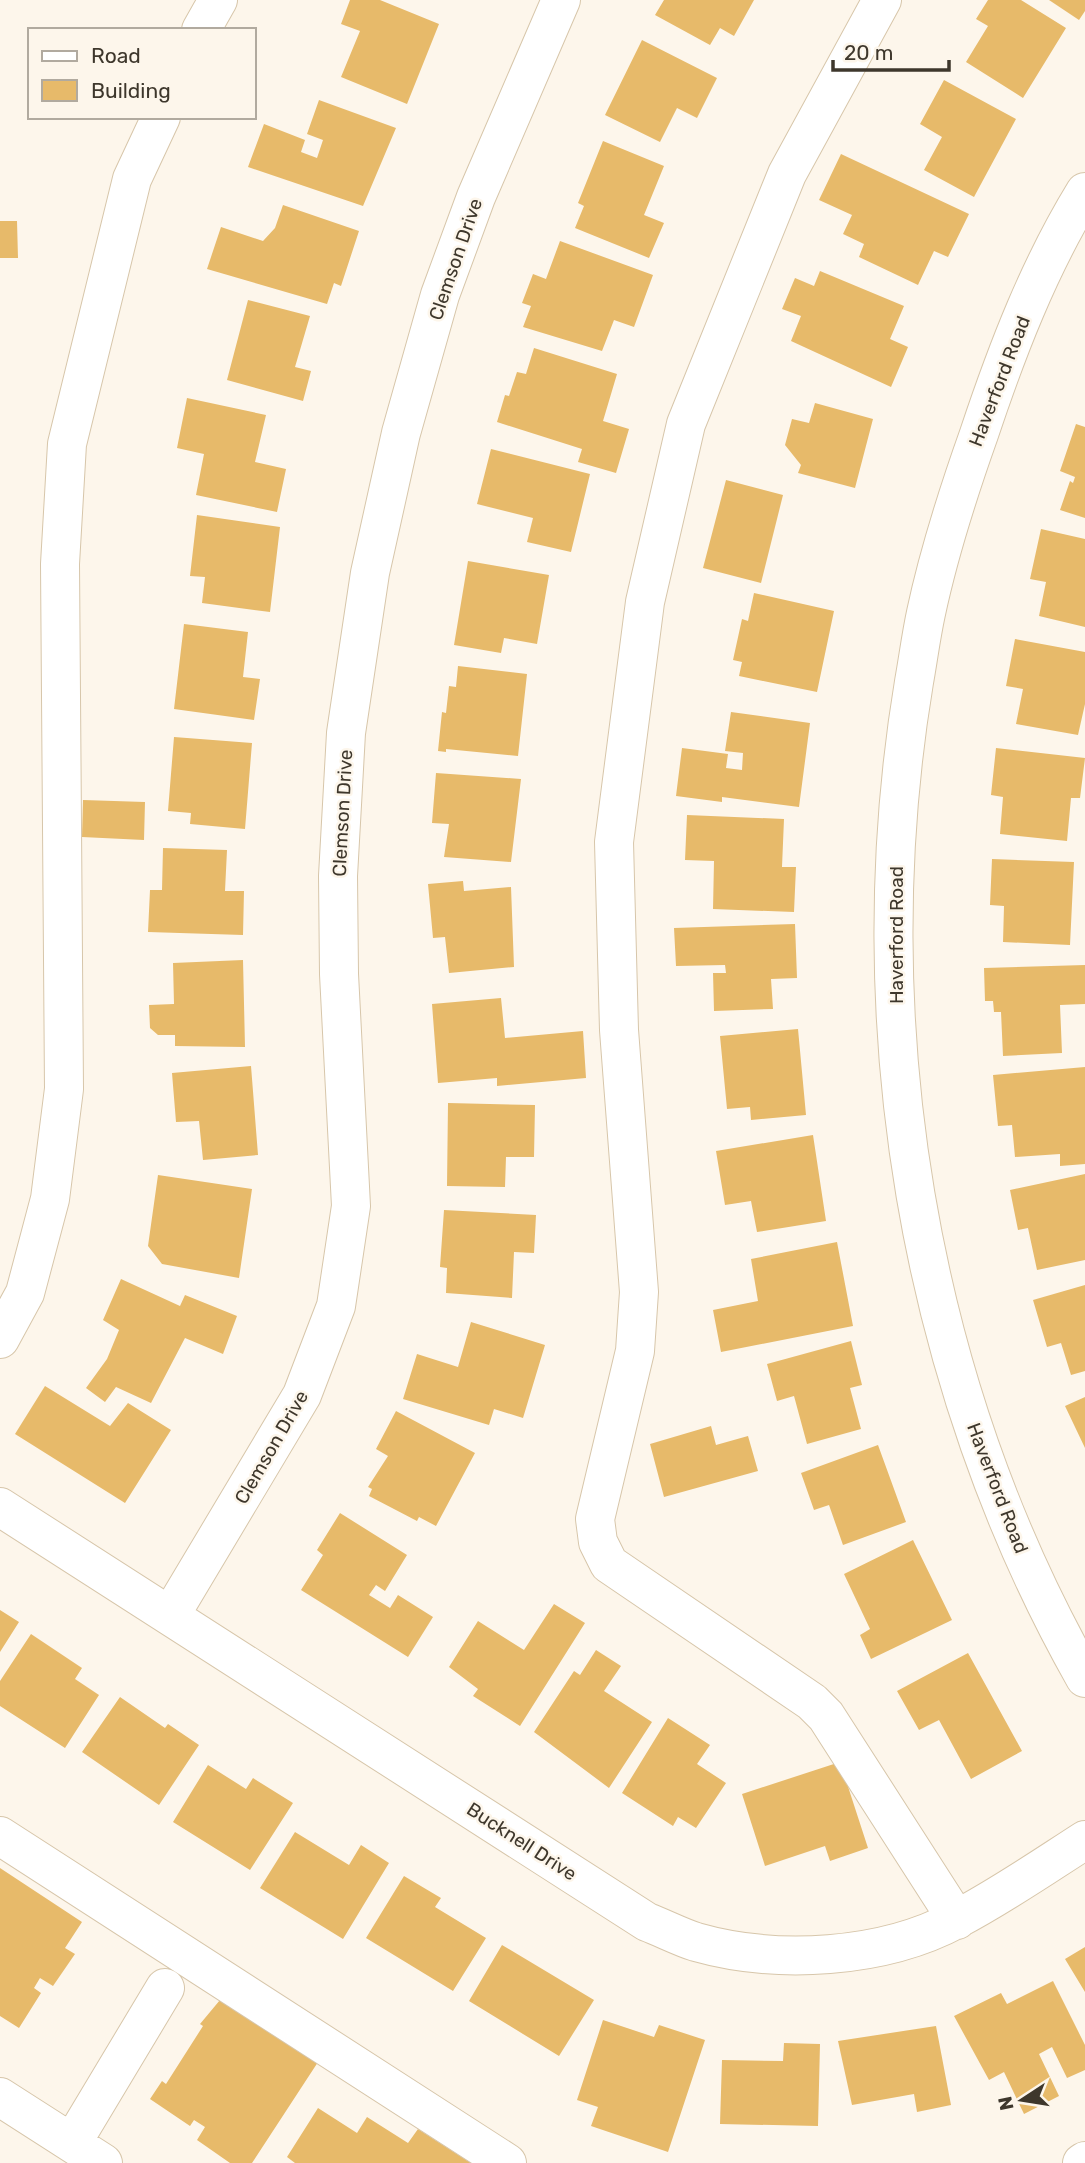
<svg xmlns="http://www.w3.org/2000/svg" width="1085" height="2163" viewBox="0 0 1085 2163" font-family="Rubik,sans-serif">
	<rect width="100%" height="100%" fill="#fdf6eb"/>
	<path fill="#e7ba6a" d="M 350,0 L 380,0 L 439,24 L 407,104 L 341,77 L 360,31 L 341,24 Z
		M 664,0 L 754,0 L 734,36 L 720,28 L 710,45 L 655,15 Z
		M 988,0 L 1021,0 L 1066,28 L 1023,98 L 966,62 L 988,26 L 976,19 Z
		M 1049,0 L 1085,0 L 1085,11 L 1079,20 Z
		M 642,40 L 717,78 L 697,118 L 677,108 L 660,142 L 605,115 Z
		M 944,80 L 1016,119 L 974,197 L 924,170 L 942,137 L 920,124 Z
		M 319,100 L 396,128 L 363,206 L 248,167 L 264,124 L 305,140 L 301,152 L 317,158 L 323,140 L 307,134 Z
		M 603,141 L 664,166 L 644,215 L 664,223 L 649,258 L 575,228 L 584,206 L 578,203 Z
		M 841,154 L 969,214 L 948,257 L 934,251 L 918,285 L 859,257 L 864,244 L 843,234 L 852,215 L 819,200 Z
		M 283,205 L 359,231 L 341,286 L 334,283 L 327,304 L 207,269 L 221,227 L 263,241 L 275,228 Z
		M 0,221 L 17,221 L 18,258 L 0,258 Z
		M 560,241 L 653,275 L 634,327 L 614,320 L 602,351 L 523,327 L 531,306 L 522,303 L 533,274 L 546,279 Z
		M 820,271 L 904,306 L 890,339 L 908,347 L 891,387 L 791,341 L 801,316 L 782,309 L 795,278 L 814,286 Z
		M 248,300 L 310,316 L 295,367 L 311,371 L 303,401 L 227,380 Z
		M 534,348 L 617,374 L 603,421 L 629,429 L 616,473 L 578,462 L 582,449 L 497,422 L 505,395 L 509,396 L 517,372 L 526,374 Z
		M 187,398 L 266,415 L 255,462 L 286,469 L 277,512 L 196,495 L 204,454 L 177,448 Z
		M 815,403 L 873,419 L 855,488 L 798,473 L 801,465 L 785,445 L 792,419 L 809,423 Z
		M 1076,424 L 1085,427 L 1085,518 L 1060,510 L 1070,481 L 1073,483 L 1075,477 L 1060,471 Z
		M 491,449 L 590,474 L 571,552 L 527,542 L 533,518 L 477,504 Z
		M 726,480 L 783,495 L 761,583 L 703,568 Z
		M 197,515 L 280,527 L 270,612 L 202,603 L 205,577 L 190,576 Z
		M 1041,529 L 1085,539 L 1085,627 L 1039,616 L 1046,582 L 1030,579 Z
		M 468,561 L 549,575 L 537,644 L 504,638 L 501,653 L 454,645 Z
		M 754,593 L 834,611 L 817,692 L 739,676 L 742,662 L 733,660 L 742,619 L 748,621 Z
		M 184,624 L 248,632 L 243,677 L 260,679 L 254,720 L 174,709 Z
		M 1015,639 L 1085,652 L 1085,704 L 1078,735 L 1016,724 L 1023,689 L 1006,686 Z
		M 458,666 L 527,674 L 518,756 L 446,749 L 446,752 L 438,751 L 442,712 L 446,713 L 449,686 L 456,687 Z
		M 731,712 L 810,723 L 799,807 L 722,797 L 722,802 L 676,796 L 682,748 L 728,754 L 726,768 L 742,770 L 743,753 L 725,751 Z
		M 174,737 L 252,743 L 245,829 L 190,824 L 191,813 L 168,811 Z
		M 996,748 L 1085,758 L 1080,798 L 1071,798 L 1067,841 L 1000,834 L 1003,797 L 991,795 Z
		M 436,773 L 521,779 L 511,862 L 444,857 L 449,824 L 432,823 Z
		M 83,800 L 145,802 L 144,840 L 82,837 Z
		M 687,815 L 784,819 L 782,867 L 796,867 L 794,912 L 713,909 L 714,861 L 685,860 Z
		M 163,848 L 227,850 L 225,891 L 244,891 L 243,935 L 148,932 L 150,890 L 162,890 Z
		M 992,859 L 1074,862 L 1070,945 L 1003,942 L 1004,906 L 990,905 Z
		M 463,881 L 464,891 L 511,887 L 514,967 L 449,973 L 445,937 L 433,938 L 428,884 Z
		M 795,924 L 797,978 L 771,979 L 773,1009 L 714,1011 L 713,973 L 726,973 L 725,965 L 676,966 L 674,928 Z
		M 243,960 L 245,1047 L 175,1046 L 175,1035 L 158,1035 L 150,1028 L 149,1005 L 174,1004 L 173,963 Z
		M 1085,965 L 1085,1004 L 1060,1005 L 1062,1053 L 1003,1056 L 1001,1012 L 994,1012 L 993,1001 L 985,1001 L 984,968 Z
		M 501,998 L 505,1038 L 583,1031 L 586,1078 L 497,1086 L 497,1078 L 438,1083 L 432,1004 Z
		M 798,1029 L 806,1115 L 751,1120 L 750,1107 L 727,1109 L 720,1036 Z
		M 251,1066 L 258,1155 L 203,1160 L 199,1121 L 176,1122 L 172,1073 Z
		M 1085,1067 L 1085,1164 L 1060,1166 L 1060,1154 L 1015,1157 L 1012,1125 L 998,1126 L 993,1075 Z
		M 448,1103 L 535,1105 L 534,1157 L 506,1157 L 505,1187 L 447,1186 Z
		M 813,1135 L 826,1221 L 757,1232 L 751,1201 L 725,1205 L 716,1151 Z
		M 1085,1174 L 1085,1260 L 1037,1270 L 1028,1228 L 1018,1230 L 1010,1190 Z
		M 158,1175 L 252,1189 L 239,1278 L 162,1264 L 148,1246 Z
		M 444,1210 L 536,1215 L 534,1253 L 514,1252 L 512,1298 L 446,1293 L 447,1268 L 440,1267 Z
		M 837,1242 L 853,1326 L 721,1352 L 713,1310 L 758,1301 L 751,1259 Z
		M 121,1279 L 180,1306 L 185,1295 L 237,1316 L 223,1354 L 185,1338 L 151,1403 L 116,1387 L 105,1402 L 86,1388 L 107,1359 L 119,1330 L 103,1320 Z
		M 1085,1285 L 1085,1371 L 1071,1375 L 1061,1343 L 1047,1347 L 1033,1300 Z
		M 471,1322 L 545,1345 L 523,1418 L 494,1409 L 489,1425 L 403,1399 L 417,1354 L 458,1367 Z
		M 851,1341 L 862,1385 L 850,1388 L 861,1429 L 807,1444 L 794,1396 L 777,1401 L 767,1364 Z
		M 45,1386 L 110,1426 L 128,1403 L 171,1430 L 125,1503 L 15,1434 Z
		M 1085,1397 L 1085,1448 L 1065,1406 Z
		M 396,1411 L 475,1453 L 436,1526 L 419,1517 L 417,1521 L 369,1496 L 372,1489 L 368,1487 L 388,1456 L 376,1449 Z
		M 711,1426 L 716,1445 L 748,1436 L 758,1471 L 664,1497 L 650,1444 Z
		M 878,1445 L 906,1522 L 843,1545 L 829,1505 L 814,1510 L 801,1473 Z
		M 340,1513 L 407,1555 L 385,1591 L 376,1585 L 369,1595 L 390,1608 L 398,1595 L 433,1617 L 408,1657 L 301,1590 L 323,1555 L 317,1550 Z
		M 913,1540 L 952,1620 L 871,1659 L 860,1635 L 870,1629 L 844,1574 Z
		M 554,1604 L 585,1623 L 520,1726 L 473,1696 L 478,1689 L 449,1667 L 478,1621 L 524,1650 Z
		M 0,1610 L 19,1622 L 0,1652 Z
		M 31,1634 L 82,1668 L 75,1679 L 99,1695 L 65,1748 L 0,1706 L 0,1681 Z
		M 596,1650 L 621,1666 L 604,1691 L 652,1722 L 609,1788 L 534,1732 L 574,1671 L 580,1675 Z
		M 968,1653 L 1022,1751 L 971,1779 L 939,1720 L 919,1730 L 897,1691 Z
		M 120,1697 L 165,1728 L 168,1724 L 199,1745 L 159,1805 L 82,1752 Z
		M 668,1718 L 710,1745 L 697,1764 L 726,1783 L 696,1828 L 678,1817 L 673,1826 L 622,1793 Z
		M 840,1762 L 868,1848 L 830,1861 L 825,1846 L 765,1866 L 742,1794 Z
		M 208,1765 L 246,1789 L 253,1778 L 293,1803 L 250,1870 L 173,1822 Z
		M 295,1832 L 349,1865 L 361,1845 L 389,1863 L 343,1939 L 260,1888 Z
		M 0,1868 L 82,1922 L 65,1948 L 75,1954 L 53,1986 L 40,1978 L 34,1988 L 41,1993 L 19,2028 L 0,2016 Z
		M 404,1876 L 441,1898 L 435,1907 L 486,1938 L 453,1991 L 366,1938 Z
		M 502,1945 L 594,2000 L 559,2056 L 469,2001 Z
		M 1085,1947 L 1085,1992 L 1065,1959 Z
		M 1053,1981 L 1085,2045 L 1085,2070 L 1067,2078 L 1052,2047 L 1039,2054 L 1059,2096 L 1024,2114 L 1004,2072 L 989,2080 L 954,2016 L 1001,1993 L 1007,2004 Z
		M 225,1994 L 320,2059 L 252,2163 L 230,2163 L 197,2140 L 205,2127 L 194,2120 L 190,2126 L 150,2099 L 162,2081 L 166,2084 L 203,2026 L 200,2024 Z
		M 603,2020 L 654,2037 L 659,2025 L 705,2040 L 668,2152 L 591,2126 L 598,2107 L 577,2100 Z
		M 936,2026 L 951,2105 L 917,2112 L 914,2094 L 852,2105 L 838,2041 Z
		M 784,2043 L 820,2044 L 818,2126 L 720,2124 L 722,2060 L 783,2061 Z
		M 318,2108 L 357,2133 L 367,2117 L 408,2143 L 418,2129 L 471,2163 L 295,2163 L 287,2157 Z"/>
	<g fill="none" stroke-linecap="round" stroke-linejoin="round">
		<defs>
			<path id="minor" d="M 882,0 L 787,174 L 686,424 L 645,602 L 614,842 L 619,1030 L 639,1292 L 635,1351 L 595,1519 L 598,1542 L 609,1564 L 812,1702 L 826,1716 L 957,1920
				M 201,30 L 218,0
				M 1085,192 C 1039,267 1007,350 979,434 C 958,493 939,552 926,613 C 921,636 918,660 914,682 C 858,1017 917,1382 1085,1678
				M 0,1339 L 25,1293 L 50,1199 L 64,1089 L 60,564 L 67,444 L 132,179 L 161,117
				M 0,1507 L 647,1922 C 663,1928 680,1937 696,1942 C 777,1965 883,1959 957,1919 C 1001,1896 1043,1867 1085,1840
				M 170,1616 L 302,1395 L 336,1306 L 351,1206 L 339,974 L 338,876 L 346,733 L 370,573 L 401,433 L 440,295 L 476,197 L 561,0
				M 0,1836 L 507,2163
				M 0,2097 L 103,2163
				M 72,2143 L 165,1988
				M 1082,2163 L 1085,2161"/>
		</defs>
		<use href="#minor" stroke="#d7c6aa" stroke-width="40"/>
		<use href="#minor" stroke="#fff" stroke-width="38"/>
	</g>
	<g text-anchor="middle" stroke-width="5" stroke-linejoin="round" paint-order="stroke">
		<g font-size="19" fill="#3e372c" stroke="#fdf6eb">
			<text transform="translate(455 259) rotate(-71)" y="7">Clemson Drive</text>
			<text transform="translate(999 381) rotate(-69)" y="7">Haverford Road</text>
			<text transform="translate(342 813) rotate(-87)" y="7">Clemson Drive</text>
			<text transform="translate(896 935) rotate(-90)" y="7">Haverford Road</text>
			<text transform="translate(271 1447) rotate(-60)" y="7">Clemson Drive</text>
			<text transform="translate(998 1488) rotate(69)" y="7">Haverford Road</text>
			<text transform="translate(522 1841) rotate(33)" y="7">Bucknell Drive</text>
		</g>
	</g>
	<rect x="28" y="28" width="228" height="91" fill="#fdf6eb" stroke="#b1aa9f" stroke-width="2"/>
	<rect x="42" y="51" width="35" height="10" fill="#ffffff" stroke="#b1aa9f" stroke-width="2"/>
	<text x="91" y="63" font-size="21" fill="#3e372c">Road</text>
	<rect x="42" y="80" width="35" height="21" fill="#e7ba6a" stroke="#b1aa9f" stroke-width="2"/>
	<text x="91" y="98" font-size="21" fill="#3e372c">Building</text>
	<g transform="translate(1022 2100) rotate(258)" stroke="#fdf6eb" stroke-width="5" paint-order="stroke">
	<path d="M0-5L12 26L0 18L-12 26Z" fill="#3e372c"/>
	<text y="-10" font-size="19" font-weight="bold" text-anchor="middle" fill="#3e372c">N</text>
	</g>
	<path d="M833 60v10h116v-10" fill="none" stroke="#3e372c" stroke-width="3.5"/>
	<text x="844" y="60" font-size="21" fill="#3e372c" stroke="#fdf6eb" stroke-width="5" paint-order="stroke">20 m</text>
</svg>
